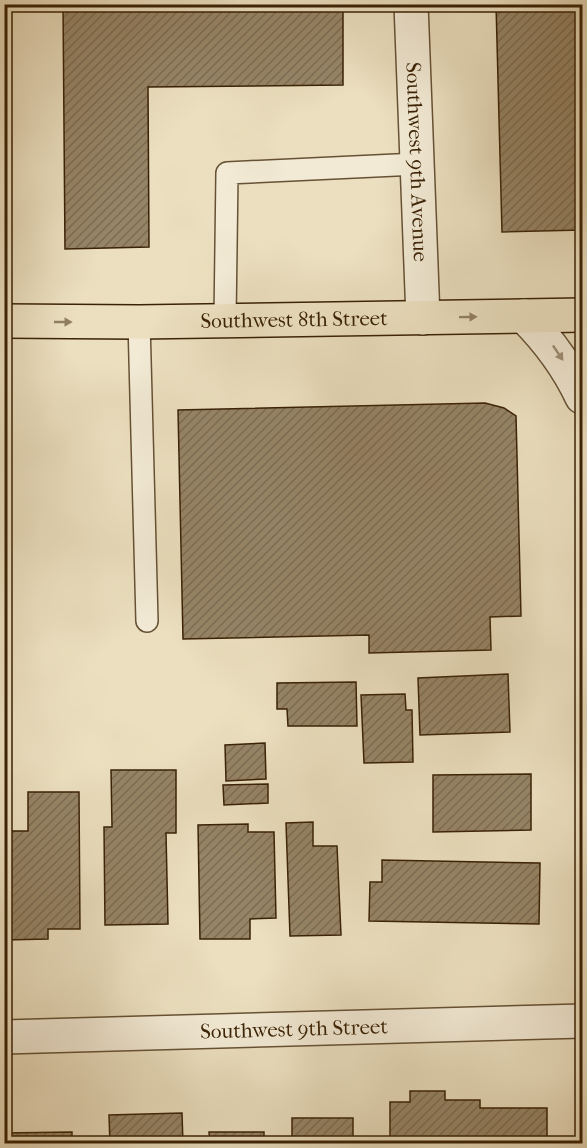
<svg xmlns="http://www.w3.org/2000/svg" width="587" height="1148" viewBox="0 0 587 1148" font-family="'IM FELL French Canon',serif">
	<defs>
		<pattern id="building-hatch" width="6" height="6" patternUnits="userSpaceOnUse" patternTransform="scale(1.5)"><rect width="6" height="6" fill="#968466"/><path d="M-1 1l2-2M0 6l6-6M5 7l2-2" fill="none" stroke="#7b6c52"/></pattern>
	</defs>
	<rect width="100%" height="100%" fill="#ebdfbf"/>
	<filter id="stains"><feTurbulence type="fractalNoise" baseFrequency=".00333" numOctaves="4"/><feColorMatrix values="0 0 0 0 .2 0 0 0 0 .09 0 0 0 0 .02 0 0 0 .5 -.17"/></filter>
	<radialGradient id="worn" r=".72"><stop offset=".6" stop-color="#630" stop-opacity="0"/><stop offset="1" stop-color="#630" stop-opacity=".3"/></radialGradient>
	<path fill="url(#building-hatch)" stroke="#3a2205" stroke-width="1.5" d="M 63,4 L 343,4 L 343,85 L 148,87 L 149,247 L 65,249 Z
		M 496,4 L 582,4 L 582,230 L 502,232 Z
		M 485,403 L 504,408 L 516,416 L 521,616 L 490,617 L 491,650 L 369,653 L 369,635 L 183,639 L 178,410 Z
		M 508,674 L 510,732 L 420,735 L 418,678 Z
		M 356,682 L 357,726 L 288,726 L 287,709 L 277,709 L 277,683 Z
		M 405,694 L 406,710 L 412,710 L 413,762 L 364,763 L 361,695 Z
		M 265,743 L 266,779 L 226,781 L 225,745 Z
		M 111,770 L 176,770 L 176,833 L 166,833 L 168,924 L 105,925 L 104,827 L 112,827 Z
		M 531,774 L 531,830 L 433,832 L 433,775 Z
		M 268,784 L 268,803 L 224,805 L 223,785 Z
		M 28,792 L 79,792 L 80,929 L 48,929 L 48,939 L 4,940 L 4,831 L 28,831 Z
		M 313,822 L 313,846 L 337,846 L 341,935 L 290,936 L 286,823 Z
		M 248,824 L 248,832 L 274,832 L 276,918 L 250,919 L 250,939 L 200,939 L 198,825 Z
		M 382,860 L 540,863 L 539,924 L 369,921 L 370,882 L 382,882 Z
		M 410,1091 L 445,1091 L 445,1100 L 480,1100 L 480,1108 L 547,1108 L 547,1144 L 390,1144 L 390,1102 L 410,1102 Z
		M 182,1113 L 183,1144 L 110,1144 L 109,1115 Z
		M 292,1118 L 353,1118 L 353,1144 L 292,1144 Z
		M 72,1132 L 72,1144 L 4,1144 L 4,1133 Z
		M 209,1132 L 264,1132 L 264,1144 L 210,1144 Z"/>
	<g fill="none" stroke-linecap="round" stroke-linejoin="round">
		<defs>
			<path id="service" d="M 225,320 L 227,173 L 417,164
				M 139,322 L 147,621"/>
			<g id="minor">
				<path id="s1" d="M 411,4 L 423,318"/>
				<path d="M 524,316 C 549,341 567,365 582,397"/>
				<path id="s2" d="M 4,1037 L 582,1021"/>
			</g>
			<g id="primary">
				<path id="s3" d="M 4,321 L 139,322 L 582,315"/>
			</g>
		</defs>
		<use href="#service" stroke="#665134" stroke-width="24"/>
		<use href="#minor" stroke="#665134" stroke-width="36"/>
		<use href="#primary" stroke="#3a2205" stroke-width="36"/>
		<use href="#service" stroke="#f2ead5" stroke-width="21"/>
		<use href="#minor" stroke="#f2ead5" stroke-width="33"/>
		<use href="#primary" stroke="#ebdfbf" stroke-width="33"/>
	</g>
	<defs><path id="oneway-solid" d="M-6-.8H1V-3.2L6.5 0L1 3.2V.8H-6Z" transform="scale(1.5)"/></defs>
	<g fill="#928062">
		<use href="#oneway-solid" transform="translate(468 317) rotate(-1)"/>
		<use href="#oneway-solid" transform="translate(63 322)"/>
	</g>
	<use fill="#9f9077" href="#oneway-solid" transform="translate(558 353) rotate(56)"/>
	<g text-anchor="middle" stroke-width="4.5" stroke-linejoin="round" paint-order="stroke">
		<g font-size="21" fill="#3a2205" stroke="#f2ead5">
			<text dy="7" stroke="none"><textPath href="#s1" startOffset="158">Southwest 9th Avenue</textPath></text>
			<text dy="7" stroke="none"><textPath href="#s3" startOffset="290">Southwest 8th Street</textPath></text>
			<text dy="7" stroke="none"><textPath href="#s2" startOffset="290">Southwest 9th Street</textPath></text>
		</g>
	</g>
	<rect width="587" height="1148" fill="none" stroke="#ebdfbf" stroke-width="24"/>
	<rect x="6" y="6" width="575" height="1136" fill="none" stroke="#3a2205" stroke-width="3"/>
	<rect x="12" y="12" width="563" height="1124" fill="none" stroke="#3a2205" stroke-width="1.5"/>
	<rect width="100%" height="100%" filter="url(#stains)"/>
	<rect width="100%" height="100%" fill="url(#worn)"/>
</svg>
